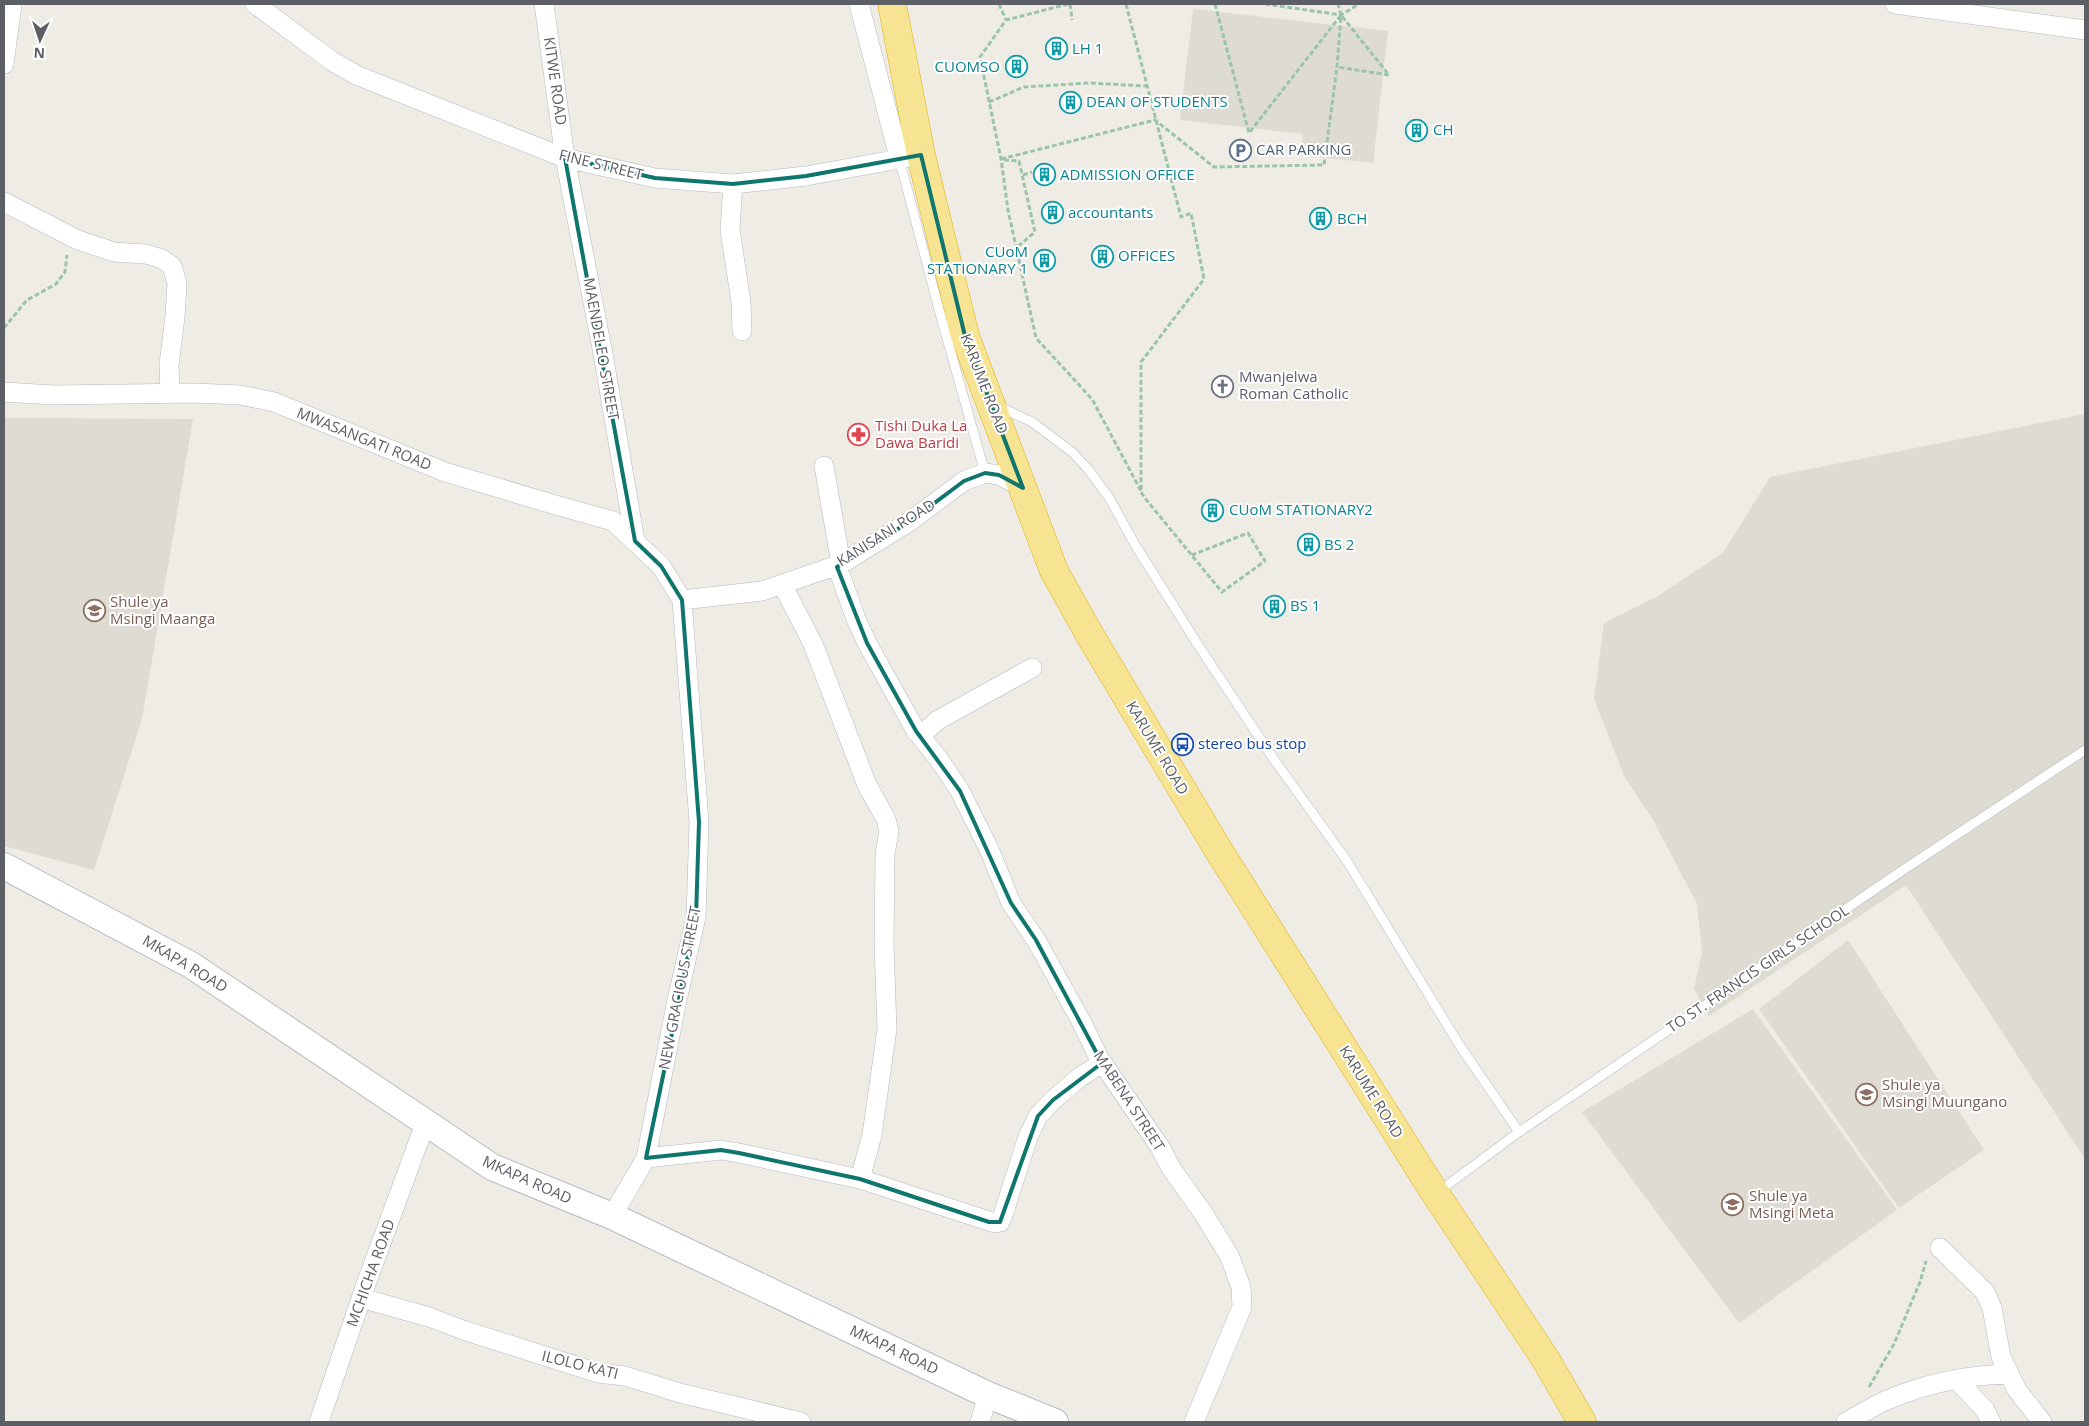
<svg xmlns="http://www.w3.org/2000/svg" width="2089" height="1426" viewBox="0 0 2089 1426" font-family="'Open Sans',sans-serif">
	<rect width="100%" height="100%" fill="#eeece4"/>
	<path fill="#dddbd2" d="M 1193,9 L 1388,31 L 1373,163 L 1301,155 L 1303,134 L 1180,120 Z
		M 2085,414 L 2085,1159 L 1906,885 L 1709,1016 L 1694,989 L 1702,952 L 1697,904 L 1653,820 L 1625,778 L 1594,699 L 1604,623 L 1658,596 L 1723,553 L 1770,477 Z
		M 4,418 L 193,419 L 142,719 L 94,870 L 4,846 Z
		M 1848,940 L 1984,1150 L 1899,1208 L 1759,1009 Z
		M 1753,1009 L 1897,1210 L 1739,1323 L 1582,1112 Z"/>
	<g fill="none" stroke-linecap="round" stroke-linejoin="round">
		<defs>
			<path id="lane" d="M 899,158 L 941,317 L 985,473
				M 998,406 L 1032,422 L 1072,452 L 1088,469 L 1110,499 L 1134,543 L 1200,648 L 1273,758 L 1347,861 L 1460,1046 L 1519,1132
				M 1438,1192 L 1519,1132 L 1903,870 L 2085,750"/>
			<path id="street" d="M 255,4 L 332,61 L 356,75 L 565,158 L 655,178 L 733,184 L 806,176 L 921,155
				M 544,4 L 565,158 L 603,354 L 635,541
				M 859,4 L 899,157
				M 1895,4 L 2085,30
				M 4,64 L 12,4
				M 733,184 L 730,230 L 741,302 L 742,331
				M 4,202 L 78,240 L 114,252 L 146,254 L 162,259 L 172,266 L 177,283 L 175,317 L 169,365 L 170,393
				M 4,392 L 54,395 L 195,393 L 240,395 L 274,402 L 445,472 L 559,506 L 613,521 L 661,566 L 682,600 L 699,822 L 696,917 L 677,1000 L 646,1158 L 612,1216
				M 824,466 L 841,564
				M 837,566 L 856,619 L 867,643 L 916,731 L 938,758 L 960,791 L 989,849 L 1011,903 L 1036,940 L 1080,1019 L 1099,1058 L 1160,1147 L 1171,1168 L 1203,1213 L 1229,1255 L 1241,1287 L 1242,1307 L 1194,1422
				M 782,584 L 813,644 L 867,785 L 886,819 L 889,831 L 885,854 L 884,944 L 887,1029 L 872,1135 L 860,1179
				M 682,600 L 762,591 L 841,564 L 909,522 L 964,481 L 985,473 L 999,475 L 1023,488
				M 920,736 L 938,720 L 1032,668
				M 646,1158 L 721,1150 L 739,1153 L 860,1179 L 995,1223 L 1000,1222 L 1002,1218 L 1028,1137 L 1038,1116 L 1053,1100 L 1080,1077 L 1102,1063
				M 1940,1248 L 1985,1292 L 1992,1308 L 2001,1357 L 2017,1390 L 2042,1422
				M 361,1298 L 429,1317 L 463,1330 L 598,1373 L 625,1376 L 680,1393 L 801,1422
				M 1956,1379 L 1985,1410 L 1991,1422
				M 319,1422 L 366,1284 L 425,1124
				M 980,1422 L 988,1395
				M 1846,1422 C 1860,1415 1873,1406 1887,1400 C 1927,1383 1966,1375 2009,1374"/>
			<path id="secondary" d="M 4,866 L 191,965 L 492,1167 L 612,1216 L 988,1395 L 1055,1422"/>
			<path id="highway" d="M 892,4 L 921,155 L 965,336 L 1054,571 L 1091,637 L 1219,851 L 1435,1193 L 1546,1360 L 1582,1422"/>
		</defs>
		<use href="#lane" stroke="#b7b9bd" stroke-width="10"/>
		<use href="#street" stroke="#b7b9bd" stroke-width="20"/>
		<use href="#secondary" stroke="#b8babf" stroke-width="28"/>
		<use href="#highway" stroke="#e2b10f" stroke-width="29"/>
		<path stroke="#9cc4ab" stroke-width="3" stroke-dasharray="5 2.5" stroke-linecap="butt" d="M 999,4 L 1006,20
			M 1068,4 L 1006,20 L 980,57 L 1001,159 L 1008,210 L 1036,338 L 1092,399 L 1141,491
			M 1070,4 L 1072,20
			M 1126,4 L 1181,217 L 1191,213 L 1204,279 L 1141,362 L 1141,492 L 1144,497 L 1222,592 L 1265,561 L 1248,533 L 1192,555
			M 1215,4 L 1249,133 L 1341,15 L 1389,75 L 1337,67
			M 1265,4 L 1341,15 L 1359,4
			M 989,102 L 1024,87 L 1089,83 L 1147,86
			M 1001,159 L 1155,120 L 1214,167 L 1324,165 L 1337,67 L 1341,15 L 1338,4
			M 1004,160 L 1019,161 L 1035,232 L 1016,248
			M 1023,175 L 1032,172
			M 4,328 L 27,300 L 56,284 L 65,272 L 67,255
			M 1869,1387 L 1894,1344 L 1920,1282 L 1926,1261"/>
		<use href="#lane" stroke="#fff" stroke-width="9"/>
		<use href="#street" stroke="#fff" stroke-width="19"/>
		<use href="#secondary" stroke="#fff" stroke-width="26"/>
		<use href="#highway" stroke="#f6e493" stroke-width="28"/>
	</g>
	<path fill="none" stroke="#0f766e" stroke-width="4" stroke-linejoin="round" d="M 921,155 L 965,336 L 1023,488 L 999,475 L 985,473 L 964,481 L 909,522 L 837,567 L 867,643 L 916,731 L 960,791 L 1011,903 L 1036,940 L 1102,1063 L 1053,1100 L 1038,1116 L 1000,1222 L 989,1222 L 860,1179 L 739,1153 L 721,1150 L 646,1158 L 696,917 L 699,822 L 682,600 L 661,566 L 635,541 L 565,158 L 655,178 L 733,184 L 806,176 Z"/>
	<defs>
		<symbol id="building-ring" viewBox="-11 -11 22 22"><circle r="9.5" fill="#fff" stroke="#0f9aa8" stroke-width="1.5"/><path d="M-4-6H4V6H1V3H-1V6H-4ZM-2.5-4.3h1.7v1.8h-1.7ZM.8-4.3h1.7v1.8H.8ZM-2.5-1h1.7V.8h-1.7ZM.8-1h1.7V.8H.8Z" fill="#0f9aa8"/></symbol>
		<symbol id="parking-ring" viewBox="-11 -11 22 22"><circle r="9.5" fill="#fff" stroke="#5c6f8a" stroke-width="1.5"/><path d="M-3.5-5.5H1a3.5 3.5 0 0 1 0 7H-1V5.5H-3.5ZM-1-3.4V-.6H.8a1.4 1.4 0 0 0 0-2.8Z" fill="#5c6f8a"/></symbol>
		<symbol id="church-ring" viewBox="-11 -11 22 22"><circle r="9.5" fill="#fff" stroke="#6b7280" stroke-width="1.5"/><path d="M-1.2-6h2.4v3.5h3.3v2.4h-3.3V6h-2.4V-.1h-3.3v-2.4h3.3Z" fill="#6b7280"/></symbol>
		<symbol id="pharmacy-ring" viewBox="-11 -11 22 22"><circle r="9.5" fill="#fff" stroke="#e0444e" stroke-width="1.5"/><path d="M-2-6h4v4h4v4h-4v4h-4v-4h-4v-4h4Z" fill="#e0444e"/></symbol>
		<symbol id="school-ring" viewBox="-11 -11 22 22"><circle r="9.5" fill="#fff" stroke="#8d6e63" stroke-width="1.5"/><path d="M0-5L7-2L0 1L-7-2ZM-4 1L0 2.5L4 1V4Q0 6-4 4Z" fill="#8d6e63"/></symbol>
		<symbol id="bus-ring" viewBox="-11 -11 22 22"><circle r="9.5" fill="#fff" stroke="#1a4fb4" stroke-width="1.5"/><path d="M-5-6H5V4H4V6H2V4H-2V6H-4V4H-5ZM-3.5-4V0h7V-4ZM-3.5 1.2v1.5H-2V1.2ZM2 1.2v1.5H3.5V1.2Z" fill="#1a4fb4"/></symbol>
	</defs>
	<g fill-rule="evenodd">
		<use href="#building-ring" x="1044" y="36" width="25" height="25"/>
		<use href="#building-ring" x="1004" y="54" width="25" height="25"/>
		<use href="#building-ring" x="1058" y="90" width="25" height="25"/>
		<use href="#building-ring" x="1404" y="118" width="25" height="25"/>
		<use href="#parking-ring" x="1228" y="138" width="25" height="25"/>
		<use href="#building-ring" x="1032" y="162" width="25" height="25"/>
		<use href="#building-ring" x="1040" y="200" width="25" height="25"/>
		<use href="#building-ring" x="1308" y="206" width="25" height="25"/>
		<use href="#building-ring" x="1090" y="244" width="25" height="25"/>
		<use href="#building-ring" x="1032" y="248" width="25" height="25"/>
		<use href="#church-ring" x="1210" y="374" width="25" height="25"/>
		<use href="#pharmacy-ring" x="846" y="422" width="25" height="25"/>
		<use href="#building-ring" x="1200" y="498" width="25" height="25"/>
		<use href="#building-ring" x="1296" y="532" width="25" height="25"/>
		<use href="#building-ring" x="1262" y="594" width="25" height="25"/>
		<use href="#school-ring" x="82" y="598" width="25" height="25"/>
		<use href="#bus-ring" x="1170" y="732" width="25" height="25"/>
		<use href="#school-ring" x="1854" y="1082" width="25" height="25"/>
		<use href="#school-ring" x="1720" y="1192" width="25" height="25"/>
	</g>
	<g text-anchor="middle" stroke-width="4" stroke-linejoin="round" paint-order="stroke">
		<g font-size="15" fill="#0d838f" stroke="#fff" text-anchor="start">
			<text x="1072" y="54">LH 1</text>
			<text x="1000" y="72" text-anchor="end">CUOMSO</text>
			<text x="1086" y="107">DEAN OF STUDENTS</text>
			<text x="1433" y="135">CH</text>
			<text x="1060" y="180">ADMISSION OFFICE</text>
			<text x="1068" y="218">accountants</text>
			<text x="1337" y="224">BCH</text>
			<text x="1028" y="257" text-anchor="end">CUoM<tspan x="1028" dy="17">STATIONARY 1</tspan></text>
			<text x="1118" y="261">OFFICES</text>
			<text x="1229" y="515">CUoM STATIONARY2</text>
			<text x="1324" y="550">BS 2</text>
			<text x="1290" y="611">BS 1</text>
		</g>
		<g font-size="15" fill="#5c5f64" stroke="#fff">
			<text transform="translate(555 81) rotate(82)" y="5">KITWE ROAD</text>
			<text transform="translate(601 165) rotate(14)" y="5">FINE STREET</text>
			<text transform="translate(601 349) rotate(80)" y="5">MAENDELEO STREET</text>
			<text transform="translate(984 384) rotate(69)" y="5">KARUME ROAD</text>
			<text transform="translate(364 439) rotate(22)" y="5">MWASANGATI ROAD</text>
			<text transform="translate(886 533) rotate(-32)" y="5">KANISANI ROAD</text>
			<text transform="translate(1157 748) rotate(59)" y="5">KARUME ROAD</text>
			<text transform="translate(185 964) rotate(31)" y="5">MKAPA ROAD</text>
			<text transform="translate(1758 969) rotate(-34)" y="5">TO ST. FRANCIS GIRLS SCHOOL</text>
			<text transform="translate(680 988) rotate(-79)" y="5">NEW GRACIOUS STREET</text>
			<text transform="translate(1371 1092) rotate(58)" y="5">KARUME ROAD</text>
			<text transform="translate(1129 1101) rotate(57)" y="5">MABENA STREET</text>
			<text transform="translate(527 1180) rotate(24)" y="5">MKAPA ROAD</text>
			<text transform="translate(371 1273) rotate(-70)" y="5">MCHICHA ROAD</text>
			<text transform="translate(894 1350) rotate(25)" y="5">MKAPA ROAD</text>
			<text transform="translate(580 1365) rotate(14)" y="5">ILOLO KATI</text>
		</g>
		<g font-size="15" fill="#4e5e75" stroke="#fff" text-anchor="start">
			<text x="1256" y="155">CAR PARKING</text>
		</g>
		<g font-size="15" fill="#5b616d" stroke="#fff" text-anchor="start">
			<text x="1239" y="382">Mwanjelwa<tspan x="1239" dy="17">Roman Catholic</tspan></text>
		</g>
		<g font-size="15" fill="#be3a42" stroke="#fff" text-anchor="start">
			<text x="875" y="431">Tishi Duka La<tspan x="875" dy="17">Dawa Baridi</tspan></text>
		</g>
		<g font-size="15" fill="#785e54" stroke="#fff" text-anchor="start">
			<text x="110" y="607">Shule ya<tspan x="110" dy="17">Msingi Maanga</tspan></text>
			<text x="1882" y="1090">Shule ya<tspan x="1882" dy="17">Msingi Muungano</tspan></text>
			<text x="1749" y="1201">Shule ya<tspan x="1749" dy="17">Msingi Meta</tspan></text>
		</g>
		<g font-size="15" fill="#164399" stroke="#fff" text-anchor="start">
			<text x="1198" y="749">stereo bus stop</text>
		</g>
	</g>
	<rect width="2089" height="1426" fill="none" stroke="#5c5f64" stroke-width="10"/>
	<g transform="translate(40 40) rotate(183)" stroke="#ffffff" stroke-width="4" paint-order="stroke">
	<path d="M0-4L9 19L0 12L-9 19Z" fill="#5c5f64"/>
	<text y="-8" font-size="14" font-weight="bold" text-anchor="middle" fill="#5c5f64">N</text>
	</g>
</svg>
